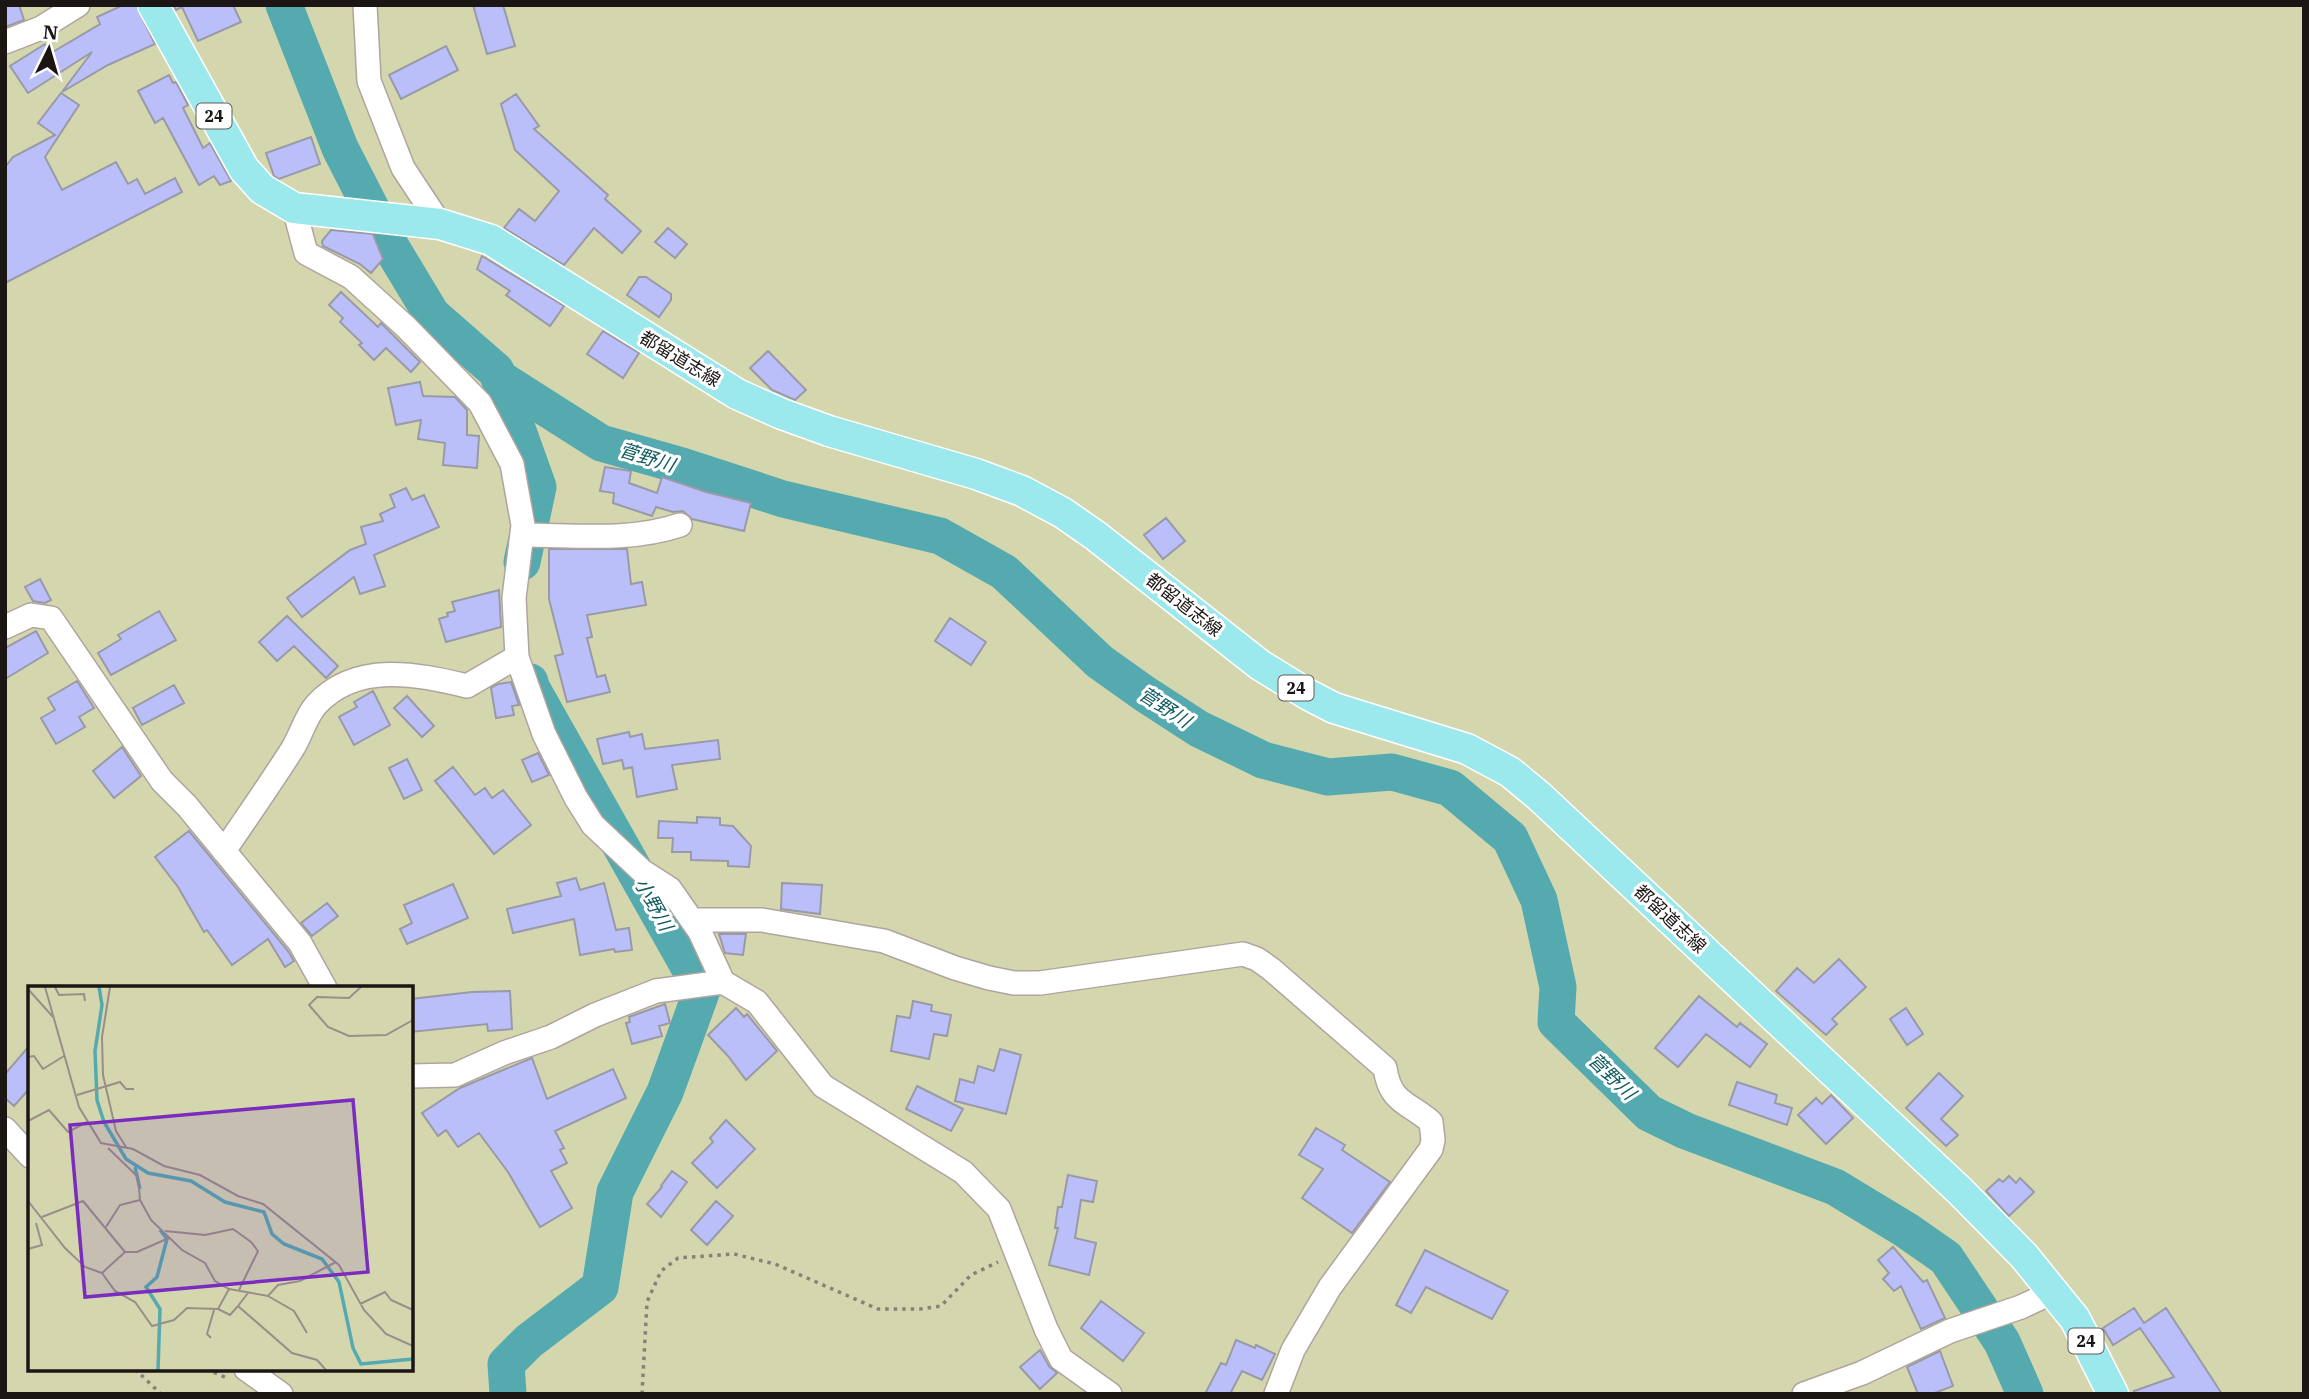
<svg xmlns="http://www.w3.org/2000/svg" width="2309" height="1399" viewBox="0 0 2309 1399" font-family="'IBM Plex Serif','Noto Sans JP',serif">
	<rect width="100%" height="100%" fill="#edded8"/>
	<path fill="#d4d7ae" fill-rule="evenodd" d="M 5,5 L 2304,5 L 2304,1394 L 5,1394 ZM 30,988 L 411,988 L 411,1369 L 30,1369 Z"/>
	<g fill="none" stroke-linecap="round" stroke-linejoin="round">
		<path stroke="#54aaaf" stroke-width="37" d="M 284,5 L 340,148 L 388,242 L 432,315 L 496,371 L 499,378 L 601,443 L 682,466 L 783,499 L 940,536 L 1004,572 L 1100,662 L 1145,694 L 1199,729 L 1263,760 L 1328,777 L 1392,772 L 1450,788 L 1510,838 L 1539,900 L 1558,987 L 1556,1022 L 1649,1113 L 1686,1131 L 1835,1187 L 1906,1230 L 1946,1258 L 2002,1342 L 2025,1394
			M 499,378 L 538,487 L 522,562
			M 508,1394 L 506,1364 L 529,1341 L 600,1287 L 615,1192 L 665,1092 L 702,990 L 531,687 L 530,682"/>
	</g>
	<path fill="#babffa" stroke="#999aa7" stroke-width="2" d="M 5,5 L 19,5 L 24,20 L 5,27 Z
		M 123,5 L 136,5 L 155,44 L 108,65 L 62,92 L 92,52 L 28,93 L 10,66 L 45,44 L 51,53 L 100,24 L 97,17 Z
		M 173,5 L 233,5 L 241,22 L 198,41 L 182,7 L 176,10 Z
		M 473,5 L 503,5 L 515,46 L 487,54 Z
		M 446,46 L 458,70 L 401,99 L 389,75 Z
		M 169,75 L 173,83 L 176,82 L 188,105 L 183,108 L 203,148 L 210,143 L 231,181 L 220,185 L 214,176 L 199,185 L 163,118 L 155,123 L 138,91 Z
		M 61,93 L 79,105 L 45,157 L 62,190 L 116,162 L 128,184 L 137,179 L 145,194 L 175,178 L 182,192 L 5,283 L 5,167 L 13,157 L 55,135 L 38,123 Z
		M 516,94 L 539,126 L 534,129 L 608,195 L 605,199 L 641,231 L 622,253 L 594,228 L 564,265 L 504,228 L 519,209 L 535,221 L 559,191 L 515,150 L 501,104 Z
		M 311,137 L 320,164 L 279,179 L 274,176 L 266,153 Z
		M 668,228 L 687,244 L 675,258 L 655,242 Z
		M 331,230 L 373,234 L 383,259 L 371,273 L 360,264 L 323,246 L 322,241 Z
		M 482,256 L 564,306 L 550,326 L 506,295 L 510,291 L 477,269 Z
		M 639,277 L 646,277 L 671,294 L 671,300 L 659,317 L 627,295 Z
		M 341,292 L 378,327 L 381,323 L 420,362 L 411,372 L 386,348 L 374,360 L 359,345 L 362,343 L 340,322 L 343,318 L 329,305 Z
		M 603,331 L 639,353 L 623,378 L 587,354 Z
		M 768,351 L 806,390 L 795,400 L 772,390 L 750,368 Z
		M 420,382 L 423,396 L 455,397 L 467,410 L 467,435 L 479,436 L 477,468 L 443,465 L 445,443 L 418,439 L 421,420 L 396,425 L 388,388 Z
		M 605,467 L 631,471 L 629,483 L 657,493 L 662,477 L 706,492 L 751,503 L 744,531 L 692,519 L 683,511 L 673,512 L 656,507 L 652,516 L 613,503 L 614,493 L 600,491 Z
		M 406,488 L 412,500 L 424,495 L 439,527 L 374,555 L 385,586 L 360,594 L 354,577 L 302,617 L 287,598 L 350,550 L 366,544 L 361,527 L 383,521 L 380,514 L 395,507 L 390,495 Z
		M 1166,518 L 1185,541 L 1163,559 L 1144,535 Z
		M 549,549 L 627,549 L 631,584 L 642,582 L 646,605 L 587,615 L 592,637 L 587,638 L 597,677 L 605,675 L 610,692 L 567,702 L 555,656 L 563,654 L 549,599 Z
		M 40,579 L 51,600 L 45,603 L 33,601 L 25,587 Z
		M 499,590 L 501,627 L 446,642 L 439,619 L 448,616 L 447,613 L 455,611 L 452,602 Z
		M 159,611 L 176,640 L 111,675 L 98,653 L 121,639 L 118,635 Z
		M 287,616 L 338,666 L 326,678 L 294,646 L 277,661 L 259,642 Z
		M 950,618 L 986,642 L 971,665 L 935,641 Z
		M 36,631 L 48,653 L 5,679 L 5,648 Z
		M 77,681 L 94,708 L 79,717 L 85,727 L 56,744 L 41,718 L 55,710 L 48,698 Z
		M 511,682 L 519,705 L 512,706 L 514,715 L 496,718 L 491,688 L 498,684 Z
		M 174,685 L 184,703 L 142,725 L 133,708 Z
		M 373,691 L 390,725 L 354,745 L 339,717 L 357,707 L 354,702 Z
		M 407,696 L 434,726 L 422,737 L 394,708 Z
		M 629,732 L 630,737 L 642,734 L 645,749 L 718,740 L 720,759 L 672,765 L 677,789 L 637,797 L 632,767 L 624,769 L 622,760 L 603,764 L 597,739 Z
		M 122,747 L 141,776 L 114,798 L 93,771 Z
		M 538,753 L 549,775 L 532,782 L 522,760 Z
		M 407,759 L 422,790 L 404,799 L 389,768 Z
		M 453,767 L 475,795 L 485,788 L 492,798 L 503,790 L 531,825 L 494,854 L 435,781 Z
		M 697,817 L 720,818 L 720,825 L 733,826 L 751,846 L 749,867 L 728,866 L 728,861 L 691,860 L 691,852 L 672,852 L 673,838 L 658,838 L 659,821 L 697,823 Z
		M 189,831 L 288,951 L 294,961 L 285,967 L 268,939 L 232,965 L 207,930 L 204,932 L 178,887 L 155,857 Z
		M 576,878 L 580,890 L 604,883 L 616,930 L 629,928 L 632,950 L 615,952 L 614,949 L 580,955 L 574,919 L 513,933 L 507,909 L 561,896 L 557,883 Z
		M 782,883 L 822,885 L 820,914 L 781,909 Z
		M 453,884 L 468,918 L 407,944 L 400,929 L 412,923 L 404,905 Z
		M 327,903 L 338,916 L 312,936 L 301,923 Z
		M 719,934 L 746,934 L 743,955 L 725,953 Z
		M 1839,959 L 1866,987 L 1832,1019 L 1837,1024 L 1826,1035 L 1776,991 L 1797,968 L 1814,983 Z
		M 510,991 L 512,1029 L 488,1031 L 487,1024 L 411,1032 L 411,999 L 472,992 Z
		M 1699,996 L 1737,1027 L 1740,1023 L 1767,1044 L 1750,1067 L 1706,1034 L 1678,1067 L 1655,1048 Z
		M 913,1001 L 932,1005 L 931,1011 L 951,1015 L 947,1036 L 934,1034 L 929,1059 L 891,1051 L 897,1016 L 910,1018 Z
		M 665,1004 L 670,1023 L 659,1026 L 662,1036 L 632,1044 L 626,1023 L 630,1022 L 629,1017 Z
		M 736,1008 L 744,1017 L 747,1014 L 777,1051 L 746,1080 L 728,1056 L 708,1035 Z
		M 1906,1008 L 1923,1034 L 1907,1045 L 1890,1019 Z
		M 30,1045 L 30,1088 L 14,1106 L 5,1098 L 5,1074 Z
		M 1000,1049 L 1021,1055 L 1006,1114 L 955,1101 L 960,1079 L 974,1083 L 978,1066 L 994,1071 Z
		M 532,1058 L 547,1099 L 613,1069 L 626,1098 L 555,1131 L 564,1148 L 560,1150 L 567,1163 L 551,1171 L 572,1208 L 540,1227 L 508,1172 L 479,1133 L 458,1147 L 446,1130 L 438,1136 L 422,1113 L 460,1088 Z
		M 1939,1073 L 1963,1096 L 1941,1119 L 1958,1135 L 1946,1146 L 1906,1108 Z
		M 1737,1082 L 1777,1095 L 1775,1103 L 1792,1108 L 1787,1125 L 1729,1105 Z
		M 917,1086 L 963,1109 L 951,1131 L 906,1109 Z
		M 1831,1095 L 1853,1118 L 1826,1144 L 1798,1115 L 1816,1098 L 1822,1104 Z
		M 726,1120 L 755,1149 L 717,1188 L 692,1163 L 713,1142 L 710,1138 Z
		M 1316,1128 L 1345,1145 L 1342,1150 L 1390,1182 L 1352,1233 L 1302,1198 L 1323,1169 L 1299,1155 Z
		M 672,1171 L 687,1182 L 661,1217 L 647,1204 L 662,1187 L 661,1186 Z
		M 1068,1175 L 1097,1181 L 1093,1202 L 1081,1200 L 1075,1238 L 1096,1243 L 1089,1275 L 1049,1265 L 1058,1228 L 1055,1228 L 1058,1207 L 1062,1207 Z
		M 2009,1176 L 2016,1183 L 2020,1178 L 2034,1192 L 2009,1216 L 1986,1191 L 1999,1179 L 2003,1182 Z
		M 716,1201 L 733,1216 L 707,1245 L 691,1230 Z
		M 1893,1247 L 1923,1282 L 1927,1280 L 1945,1318 L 1921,1329 L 1901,1286 L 1894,1291 L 1883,1279 L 1889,1273 L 1878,1260 Z
		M 1425,1250 L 1508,1291 L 1492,1319 L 1426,1287 L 1411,1313 L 1396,1305 Z
		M 1101,1301 L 1144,1333 L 1123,1361 L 1081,1328 Z
		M 2134,1308 L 2144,1323 L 2166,1308 L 2222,1394 L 2134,1394 L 2134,1391 L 2174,1377 L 2140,1328 L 2113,1345 L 2103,1328 Z
		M 1236,1340 L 1255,1348 L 1256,1345 L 1275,1354 L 1262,1380 L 1242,1371 L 1230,1394 L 1205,1394 L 1221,1363 L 1226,1365 Z
		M 1040,1350 L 1049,1366 L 1057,1373 L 1040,1389 L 1020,1367 Z
		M 1940,1351 L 1953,1386 L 1932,1394 L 1918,1394 L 1907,1367 Z"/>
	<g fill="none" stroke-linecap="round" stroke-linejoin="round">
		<defs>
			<path id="minor" d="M 365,5 L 369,81 L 403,168 L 440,224
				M 5,42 L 41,28 L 78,5
				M 294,208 L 306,253 L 351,277 L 406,327 L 480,403 L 512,464 L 523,525 L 514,598 L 517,657 L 544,734 L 576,798 L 593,825 L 642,871 L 670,889 L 700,932 L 723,982 L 757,1002 L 823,1086 L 963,1172 L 999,1209 L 1046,1329 L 1061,1359 L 1110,1394
				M 522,535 C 576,535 629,542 680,525
				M 5,627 L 31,615 L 51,618 L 162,781 L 187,806 L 300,943 L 325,988
				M 224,851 C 247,817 271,783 293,748 C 301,735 306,716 316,705 C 356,661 417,674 467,686 L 517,657
				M 693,920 L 762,920 L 884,941 L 955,968 L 989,978 L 1014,983 L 1040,983 L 1243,954 L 1257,959 L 1271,969 L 1385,1068 C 1390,1103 1408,1102 1431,1122 L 1433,1140 L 1431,1149 L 1330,1287 L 1293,1350 L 1276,1394
				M 411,1076 L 455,1075 L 504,1053 L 551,1037 L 595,1015 L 656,991 L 723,982
				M 5,1129 L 30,1156
				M 246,1369 L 281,1394
				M 1804,1394 L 1862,1373 L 1950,1331 L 2021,1307 L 2053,1292"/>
			<path id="major" d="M 153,5 L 244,169 L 262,189 L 294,208 L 440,224 L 491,240 L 737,394 L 782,414 L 829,431 L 976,474 L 1022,491 L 1063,513 L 1096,536 L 1260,665 L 1307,694 L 1334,708 L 1467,749 L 1510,772 L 1539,796 L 1960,1191 L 2024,1256 L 2075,1319 L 2113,1394"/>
		</defs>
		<use href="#minor" stroke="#b1a39d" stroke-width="26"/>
		<use href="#major" stroke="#fff" stroke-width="33"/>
		<path stroke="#8a7f7b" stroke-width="3.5" stroke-dasharray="3.5 5" stroke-linecap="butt" d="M 135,1369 L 161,1394
			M 206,1369 L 227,1378
			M 642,1394 L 647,1302 L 661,1271 L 678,1258 L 734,1254 L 775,1264 L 878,1309 L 920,1309 L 941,1306 L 971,1275 L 998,1262"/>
		<use href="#minor" stroke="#fff" stroke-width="23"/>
		<use href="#major" stroke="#9be8ed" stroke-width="30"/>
	</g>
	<g text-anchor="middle" stroke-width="6" stroke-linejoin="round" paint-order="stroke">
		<g fill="#fff" stroke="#5f5c5a" stroke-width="2">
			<rect x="196.5" y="103.5" width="35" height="25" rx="5"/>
			<rect x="1278.5" y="675.5" width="35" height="25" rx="5"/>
			<rect x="2068.5" y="1328.5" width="35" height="25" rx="5"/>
		</g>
		<g font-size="16" font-weight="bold" fill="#1b1614">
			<text x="214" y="122">24</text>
			<text x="1296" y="694">24</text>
			<text x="2086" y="1347">24</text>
		</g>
		<g font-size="18" fill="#1b1614" stroke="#fff">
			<text transform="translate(680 359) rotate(31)" y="6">都留道志線</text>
			<text transform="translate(1184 605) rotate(38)" y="6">都留道志線</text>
			<text transform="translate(1670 919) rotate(43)" y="6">都留道志線</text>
		</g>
		<g font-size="19" font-style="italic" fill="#115b5f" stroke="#fff">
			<text transform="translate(647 457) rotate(17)" y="7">菅野川</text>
			<text transform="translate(1165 707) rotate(33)" y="7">菅野川</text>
			<text transform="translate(654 904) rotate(61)" y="7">小野川</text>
			<text transform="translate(1612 1076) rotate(44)" y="7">菅野川</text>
		</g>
	</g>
	<g transform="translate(28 986)">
		<rect width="385" height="385" fill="#edded8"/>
		<path d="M 0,1 L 385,1 L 385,384 L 0,384 Z" fill="#d4d7ae"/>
		<path fill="none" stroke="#54aaaf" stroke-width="3.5" d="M 71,1 L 74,19 L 67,65 L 69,114 L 76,136 L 98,173 L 120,187 L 163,195 L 197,216 L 236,226 L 244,248 L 256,258 L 294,273 L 311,296 L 325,362 L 333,378 L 385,373M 107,181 L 112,203M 130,384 L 132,323 L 118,301 L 129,291 L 139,253 L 132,244"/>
		<path fill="none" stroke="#998e8a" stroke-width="2" d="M 17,1 L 51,121 L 73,157 L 105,163 L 136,180 L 172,189 L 210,210 L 235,218 L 311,279 L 336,324 L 358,348 L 385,360M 27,1 L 31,9 L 56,8 L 57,15M 82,1 L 74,51 L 75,89 L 88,145 L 98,161M 333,1 L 321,12 L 289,11 L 281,19 L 300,41 L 321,50 L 358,49 L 385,34M 0,3 L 25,31M 0,71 L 6,70 L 15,83 L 36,70M 49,109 L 92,96 L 98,103 L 106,103M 0,135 L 21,124 L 40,146 L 59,136M 80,162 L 110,191 L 112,214 L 123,234 L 154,264 L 177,277 L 187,295 L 201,303 L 240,310 L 250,299 L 272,295 L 308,276M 0,215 L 37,262 L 57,281 L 74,287 L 87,305 L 107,316 L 124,340 L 146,334 L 159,322 L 190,323 L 201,303M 14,231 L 55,215 L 97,266M 78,241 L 92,219 L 112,214M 137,245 L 177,249 L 205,243 L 223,256 L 230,265 L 211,304M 0,263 L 14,259 L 8,237M 74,287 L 97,266 L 109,266 L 141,252M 220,307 L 210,320 L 264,367 L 289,374 L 298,384M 240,310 L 266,325 L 279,347M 332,318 L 357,306 L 363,314 L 385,324M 190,323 L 202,329 L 210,320M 183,352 L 179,348 L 186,324"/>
		<path fill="#7b2cbf" fill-opacity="0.15" stroke="#7b2cbf" stroke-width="3.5" d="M 325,114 L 340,286 L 57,311 L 42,139 Z"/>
		<rect width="385" height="385" fill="none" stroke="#1b1614" stroke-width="3.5"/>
	</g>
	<rect width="2309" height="1399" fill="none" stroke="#1b1614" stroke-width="14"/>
	<g transform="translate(49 49) rotate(5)" stroke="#ffffff" stroke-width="5" paint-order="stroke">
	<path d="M0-5L12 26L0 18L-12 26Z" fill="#1b1614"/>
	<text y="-10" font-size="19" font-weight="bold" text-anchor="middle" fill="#1b1614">N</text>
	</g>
</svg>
